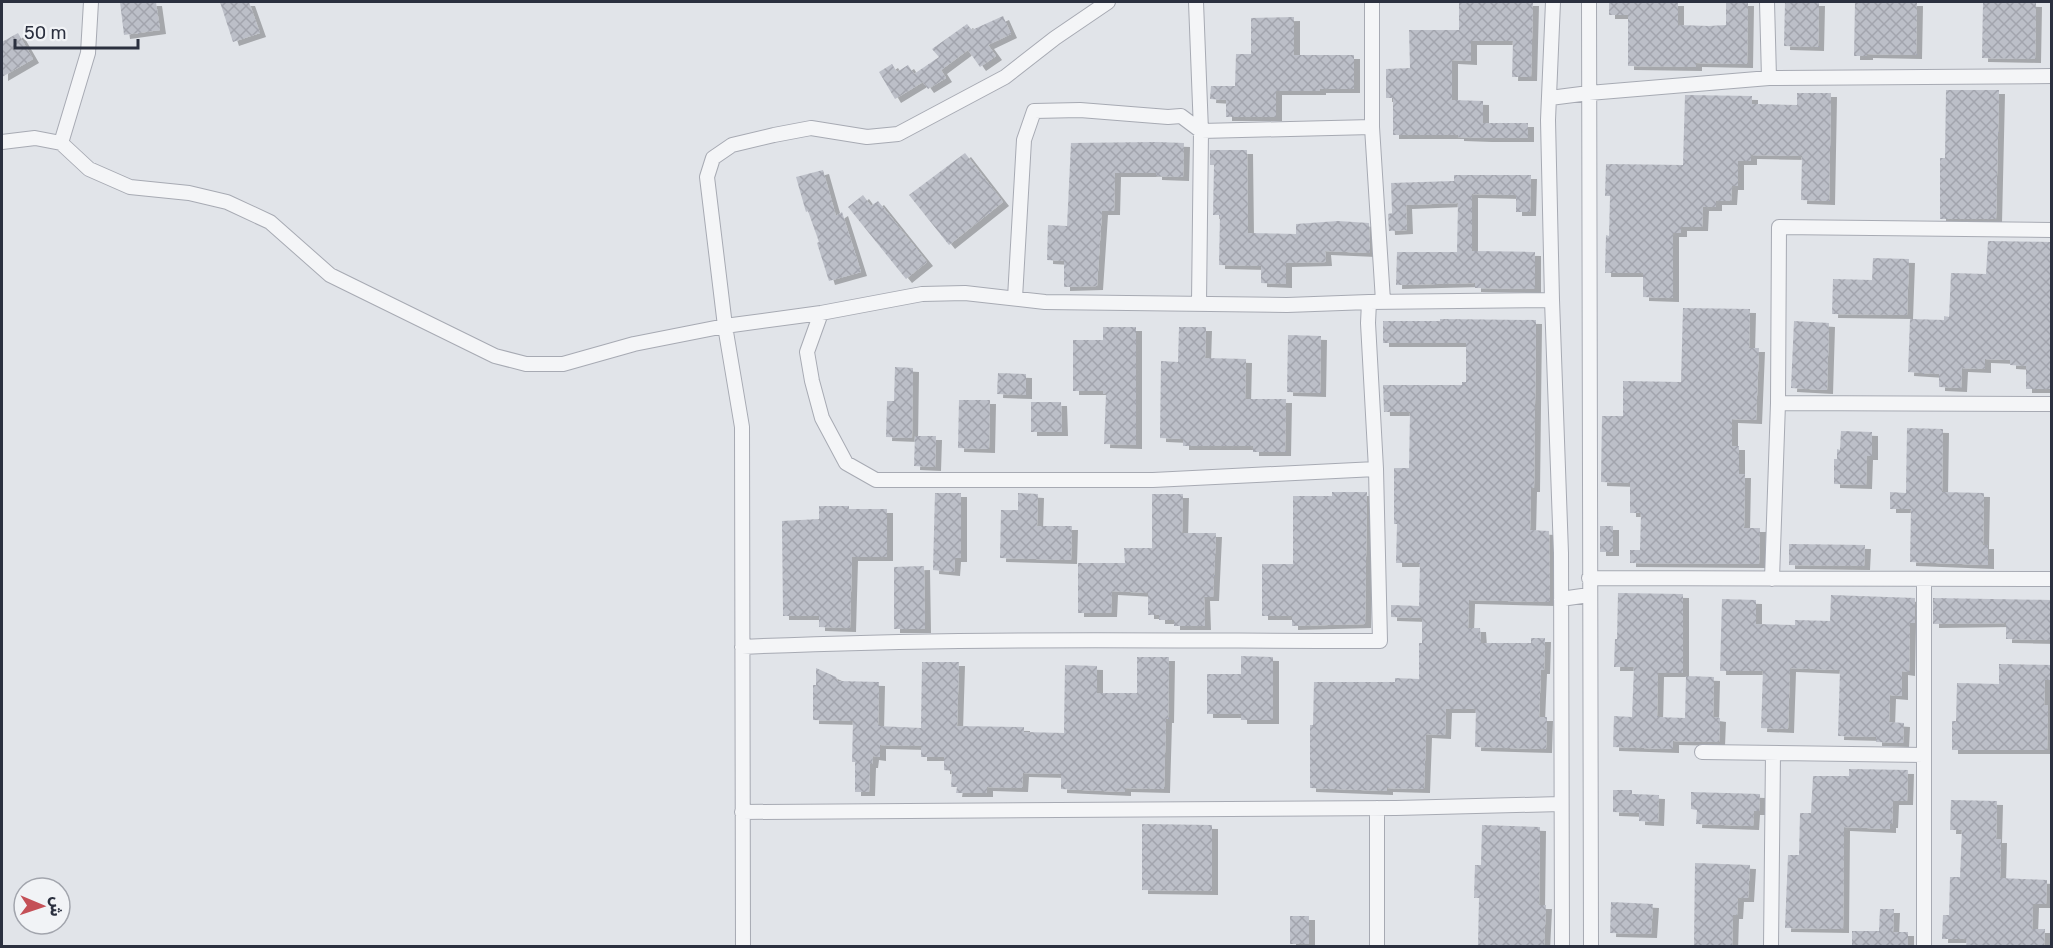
<svg xmlns="http://www.w3.org/2000/svg" width="2053" height="948" viewBox="0 0 2053 948" font-family="Rubik,Cairo,sans-serif">
	<defs>
		<pattern id="building-cross-hatch" width="8" height="8" patternUnits="userSpaceOnUse" patternTransform="scale(1.5)"><rect width="8" height="8" fill="#bcbfc8"/><path d="M0 0l8 8M0 8l8-8" fill="none" stroke="#a2a4ad"/></pattern>
		<filter id="shadow"><feDropShadow dx="6" dy="4" stdDeviation="0" flood-color="#0004"/></filter>
	</defs>
	<rect width="100%" height="100%" fill="#e1e4e9"/>
	<path fill="url(#building-cross-hatch)" filter="url(#shadow)" d="M 120,2 L 156,2 L 160,30 L 124,35 Z
		M 220,2 L 249,2 L 260,33 L 233,42 Z
		M 1459,2 L 1533,2 L 1531,77 L 1512,77 L 1513,41 L 1471,41 L 1471,61 L 1452,60 L 1452,100 L 1483,101 L 1483,123 L 1528,123 L 1528,138 L 1486,138 L 1458,137 L 1458,135 L 1393,135 L 1393,98 L 1386,98 L 1386,69 L 1410,68 L 1409,30 L 1459,30 Z
		M 1609,2 L 1678,2 L 1678,25 L 1709,26 L 1726,25 L 1726,2 L 1748,2 L 1747,64 L 1696,63 L 1696,67 L 1628,66 L 1628,15 L 1609,15 Z
		M 1785,2 L 1819,2 L 1818,47 L 1784,46 Z
		M 1855,2 L 1917,2 L 1916,55 L 1867,54 L 1867,56 L 1854,56 Z
		M 1983,2 L 2036,3 L 2035,59 L 1982,58 Z
		M 1003,16 L 1011,34 L 988,45 L 996,56 L 980,67 L 968,50 L 941,70 L 946,78 L 928,89 L 923,82 L 895,99 L 879,72 L 892,64 L 897,72 L 908,65 L 914,74 L 939,57 L 932,49 L 967,24 L 972,30 Z
		M 1294,17 L 1294,55 L 1354,55 L 1354,89 L 1320,89 L 1320,91 L 1276,91 L 1276,117 L 1226,117 L 1226,100 L 1210,99 L 1211,86 L 1235,86 L 1236,54 L 1251,54 L 1251,18 Z
		M 18,33 L 33,59 L 2,77 L 2,42 Z
		M 1946,90 L 1999,90 L 1996,219 L 1940,219 L 1940,158 L 1945,158 Z
		M 1797,93 L 1831,93 L 1829,201 L 1801,200 L 1802,156 L 1751,155 L 1751,161 L 1738,161 L 1738,186 L 1732,186 L 1731,201 L 1716,201 L 1716,207 L 1703,207 L 1702,227 L 1681,227 L 1681,233 L 1673,233 L 1673,298 L 1643,297 L 1643,273 L 1605,273 L 1606,235 L 1609,236 L 1610,196 L 1605,196 L 1606,164 L 1683,165 L 1685,95 L 1752,96 L 1752,104 L 1797,105 Z
		M 1157,142 L 1184,143 L 1183,177 L 1156,176 L 1156,173 L 1115,173 L 1114,211 L 1102,211 L 1097,286 L 1064,287 L 1064,261 L 1047,260 L 1048,225 L 1067,226 L 1071,143 Z
		M 1210,150 L 1247,150 L 1248,233 L 1296,234 L 1296,224 L 1338,221 L 1369,223 L 1370,253 L 1325,251 L 1326,262 L 1286,263 L 1286,284 L 1261,283 L 1261,266 L 1219,265 L 1220,215 L 1213,215 L 1214,165 L 1210,165 Z
		M 965,153 L 1003,202 L 949,245 L 909,195 Z
		M 823,170 L 836,216 L 842,212 L 861,272 L 829,281 L 817,243 L 819,242 L 808,211 L 806,212 L 796,177 Z
		M 1454,175 L 1531,175 L 1530,212 L 1516,212 L 1516,195 L 1472,194 L 1472,251 L 1535,252 L 1535,289 L 1475,288 L 1475,283 L 1396,285 L 1397,252 L 1457,252 L 1458,203 L 1406,205 L 1407,230 L 1389,231 L 1388,214 L 1392,213 L 1391,183 L 1454,181 Z
		M 863,195 L 871,206 L 878,201 L 927,262 L 906,279 L 848,207 Z
		M 1988,241 L 2052,242 L 2052,389 L 2026,389 L 2026,366 L 2010,365 L 2010,360 L 1985,359 L 1985,369 L 1962,368 L 1961,388 L 1939,387 L 1939,374 L 1908,372 L 1910,319 L 1944,320 L 1944,316 L 1949,317 L 1951,273 L 1986,274 Z
		M 1873,258 L 1909,259 L 1907,315 L 1832,314 L 1833,279 L 1872,280 Z
		M 1683,308 L 1750,309 L 1749,348 L 1759,348 L 1756,420 L 1732,419 L 1732,446 L 1739,446 L 1739,474 L 1745,474 L 1744,528 L 1760,528 L 1759,564 L 1630,563 L 1630,550 L 1640,550 L 1641,513 L 1630,513 L 1630,483 L 1601,482 L 1602,416 L 1623,416 L 1623,381 L 1681,382 Z
		M 1440,319 L 1536,320 L 1534,488 L 1531,488 L 1530,530 L 1549,531 L 1550,602 L 1469,600 L 1468,628 L 1480,628 L 1481,643 L 1531,643 L 1531,638 L 1545,638 L 1544,670 L 1541,670 L 1539,717 L 1547,717 L 1546,749 L 1475,747 L 1476,709 L 1446,709 L 1445,735 L 1426,734 L 1424,789 L 1387,788 L 1387,791 L 1310,788 L 1310,725 L 1313,725 L 1314,682 L 1395,682 L 1395,678 L 1419,679 L 1419,643 L 1422,643 L 1422,618 L 1391,617 L 1391,605 L 1419,606 L 1420,563 L 1396,563 L 1397,524 L 1394,524 L 1394,468 L 1409,468 L 1410,412 L 1384,412 L 1383,385 L 1462,385 L 1462,382 L 1466,382 L 1466,343 L 1383,343 L 1383,321 L 1440,321 Z
		M 1794,321 L 1829,323 L 1827,390 L 1791,388 Z
		M 1103,327 L 1136,327 L 1136,445 L 1104,444 L 1106,394 L 1103,394 L 1103,391 L 1073,391 L 1073,340 L 1103,340 Z
		M 1179,327 L 1206,327 L 1205,358 L 1246,359 L 1245,399 L 1286,399 L 1285,452 L 1253,452 L 1253,446 L 1183,446 L 1183,439 L 1160,438 L 1161,361 L 1178,362 Z
		M 1288,335 L 1321,336 L 1320,393 L 1287,392 Z
		M 895,367 L 913,368 L 912,438 L 886,437 L 887,401 L 894,401 Z
		M 998,373 L 1026,374 L 1026,395 L 997,394 Z
		M 959,400 L 990,400 L 989,449 L 958,448 Z
		M 1031,402 L 1061,402 L 1062,432 L 1031,432 Z
		M 1907,428 L 1943,429 L 1942,492 L 1984,493 L 1983,545 L 1988,545 L 1988,565 L 1910,562 L 1911,509 L 1890,509 L 1890,492 L 1906,493 Z
		M 1841,431 L 1872,432 L 1872,456 L 1867,456 L 1866,485 L 1834,484 L 1834,459 L 1837,459 L 1837,449 L 1840,450 Z
		M 915,436 L 936,436 L 935,467 L 914,466 Z
		M 1332,492 L 1367,492 L 1365,624 L 1292,626 L 1292,616 L 1262,616 L 1262,564 L 1293,564 L 1293,496 L 1332,496 Z
		M 935,493 L 961,493 L 961,558 L 955,558 L 954,572 L 933,570 Z
		M 1018,493 L 1038,494 L 1037,526 L 1072,526 L 1071,560 L 1000,558 L 1001,510 L 1018,510 Z
		M 1152,494 L 1183,494 L 1182,533 L 1216,533 L 1213,597 L 1204,597 L 1205,626 L 1174,626 L 1174,620 L 1159,620 L 1159,615 L 1148,615 L 1148,593 L 1112,591 L 1111,613 L 1078,613 L 1078,563 L 1125,563 L 1124,548 L 1152,548 Z
		M 819,506 L 849,506 L 849,509 L 887,509 L 887,557 L 852,557 L 850,628 L 819,627 L 819,616 L 783,616 L 782,521 L 819,519 Z
		M 1600,526 L 1613,526 L 1613,552 L 1600,552 Z
		M 1789,544 L 1865,545 L 1864,566 L 1789,565 Z
		M 924,566 L 925,629 L 894,629 L 894,567 Z
		M 1618,593 L 1683,594 L 1683,673 L 1658,673 L 1657,717 L 1685,718 L 1686,676 L 1714,677 L 1713,717 L 1720,718 L 1719,742 L 1673,741 L 1673,749 L 1613,747 L 1614,716 L 1632,717 L 1634,667 L 1614,667 L 1615,639 L 1617,639 Z
		M 1831,595 L 1915,598 L 1915,623 L 1910,623 L 1909,672 L 1902,671 L 1902,696 L 1890,695 L 1889,722 L 1904,723 L 1903,743 L 1876,742 L 1876,737 L 1838,736 L 1840,670 L 1790,668 L 1788,729 L 1761,728 L 1763,671 L 1720,671 L 1722,599 L 1756,600 L 1756,624 L 1795,625 L 1795,620 L 1830,621 Z
		M 1933,598 L 2052,600 L 2052,640 L 2006,639 L 2006,623 L 1933,624 Z
		M 1241,656 L 1273,657 L 1273,720 L 1241,720 L 1241,714 L 1207,714 L 1207,674 L 1241,674 Z
		M 1137,657 L 1169,657 L 1168,719 L 1166,719 L 1164,789 L 1125,788 L 1125,792 L 1061,789 L 1061,774 L 1023,773 L 1022,788 L 987,787 L 987,793 L 956,793 L 957,787 L 951,787 L 952,771 L 944,770 L 944,757 L 921,757 L 921,746 L 880,745 L 880,757 L 873,756 L 872,764 L 870,764 L 869,792 L 855,792 L 855,762 L 852,762 L 853,721 L 813,720 L 813,685 L 816,685 L 816,668 L 836,677 L 838,681 L 879,682 L 878,726 L 921,728 L 922,662 L 959,662 L 957,726 L 1024,727 L 1024,732 L 1064,733 L 1065,665 L 1097,666 L 1097,693 L 1137,693 Z
		M 1999,664 L 2052,665 L 2052,680 L 2045,680 L 2044,705 L 2048,705 L 2047,750 L 1952,750 L 1952,721 L 1956,721 L 1957,683 L 1999,684 Z
		M 1849,769 L 1908,770 L 1907,801 L 1893,801 L 1892,824 L 1890,824 L 1890,829 L 1844,827 L 1843,929 L 1785,928 L 1788,855 L 1799,855 L 1800,813 L 1811,813 L 1813,776 L 1849,776 Z
		M 1613,790 L 1632,790 L 1632,794 L 1659,795 L 1658,822 L 1639,821 L 1639,813 L 1613,812 Z
		M 1691,792 L 1760,794 L 1759,811 L 1754,811 L 1753,826 L 1696,824 L 1697,810 L 1691,809 Z
		M 1951,800 L 1997,801 L 1996,839 L 2001,839 L 2000,878 L 2047,880 L 2046,904 L 2033,904 L 2032,929 L 2045,929 L 2044,946 L 1966,946 L 1967,939 L 1942,939 L 1943,915 L 1949,915 L 1950,877 L 1960,877 L 1962,830 L 1950,830 Z
		M 1142,824 L 1212,825 L 1212,891 L 1142,890 Z
		M 1482,825 L 1540,827 L 1539,905 L 1546,905 L 1544,946 L 1478,946 L 1479,898 L 1474,898 L 1475,865 L 1481,865 Z
		M 1695,863 L 1750,865 L 1748,898 L 1738,898 L 1737,915 L 1733,915 L 1732,946 L 1694,946 Z
		M 1611,902 L 1653,904 L 1651,934 L 1610,933 Z
		M 1880,909 L 1894,909 L 1893,932 L 1908,932 L 1908,946 L 1852,946 L 1852,931 L 1879,931 Z
		M 1290,916 L 1309,916 L 1309,944 L 1290,944 Z"/>
	<g fill="none" stroke-linecap="round" stroke-linejoin="round">
		<defs>
			<path id="minor" d="M 1108,2 L 1055,38 L 1005,77 L 898,134 L 867,137 L 811,128 L 774,135 L 732,145 L 713,158 L 707,177 L 725,326 L 821,313 L 922,294 L 965,293 L 1045,302 L 1287,305 L 1369,302
				M 1196,2 L 1201,131 L 1199,303
				M 1372,2 L 1372,127 L 1383,301
				M 1553,2 L 1548,120 L 1552,300 L 1561,553 L 1562,946
				M 1589,2 L 1591,946
				M 1767,2 L 1769,78
				M 1550,98 L 1589,93 L 1769,78 L 2052,76
				M 2,142 L 35,138 L 61,143 L 89,169 L 130,187 L 189,193 L 227,202 L 270,222 L 330,275 L 495,356 L 526,364 L 563,364 L 634,344 L 725,326 L 742,427 L 743,946
				M 61,143 L 88,53 L 91,2
				M 1015,298 L 1024,140 L 1034,111 L 1080,110 L 1168,117 L 1181,116 L 1201,131 L 1372,127
				M 821,313 L 807,352 L 812,381 L 822,418 L 846,463 L 876,480 L 1153,480 L 1376,469
				M 1778,403 L 1779,227 L 2052,230
				M 1589,578 L 2052,579
				M 1772,579 L 1778,403 L 2052,404
				M 1561,599 L 1589,595
				M 742,647 C 954,637 1168,641 1380,641 L 1376,469 L 1368,323 L 1369,302 L 1552,300
				M 1702,752 L 1924,755
				M 1377,808 L 1377,946
				M 742,812 L 1396,808 L 1561,804
				M 1771,946 L 1773,753
				M 1924,946 L 1924,579"/>
		</defs>
		<use href="#minor" stroke="#a7aab3" stroke-width="16"/>
		<use href="#minor" stroke="#f4f5f7" stroke-width="14"/>
	</g>
	<rect width="2053" height="948" fill="none" stroke="#2b303f" stroke-width="6"/>
	<g transform="translate(42 906) rotate(92)"><circle r="28" fill="#f1f3f6" stroke="#a2a5ad" stroke-width="1.5"/>
	<path d="M0-4.5L10 22L0 15L-10 22Z" fill="#c45057"/>
	<text y="-9" font-size="16" font-weight="bold" text-anchor="middle" fill="#2b303f">ش</text>
	</g>
	<path d="M15 39v9h123v-9" fill="none" stroke="#2b303f" stroke-width="3"/>
	<text x="24" y="39" font-size="18" fill="#2b303f" stroke="#f1f3f6" stroke-width="4.5" paint-order="stroke">50 m</text>
</svg>
